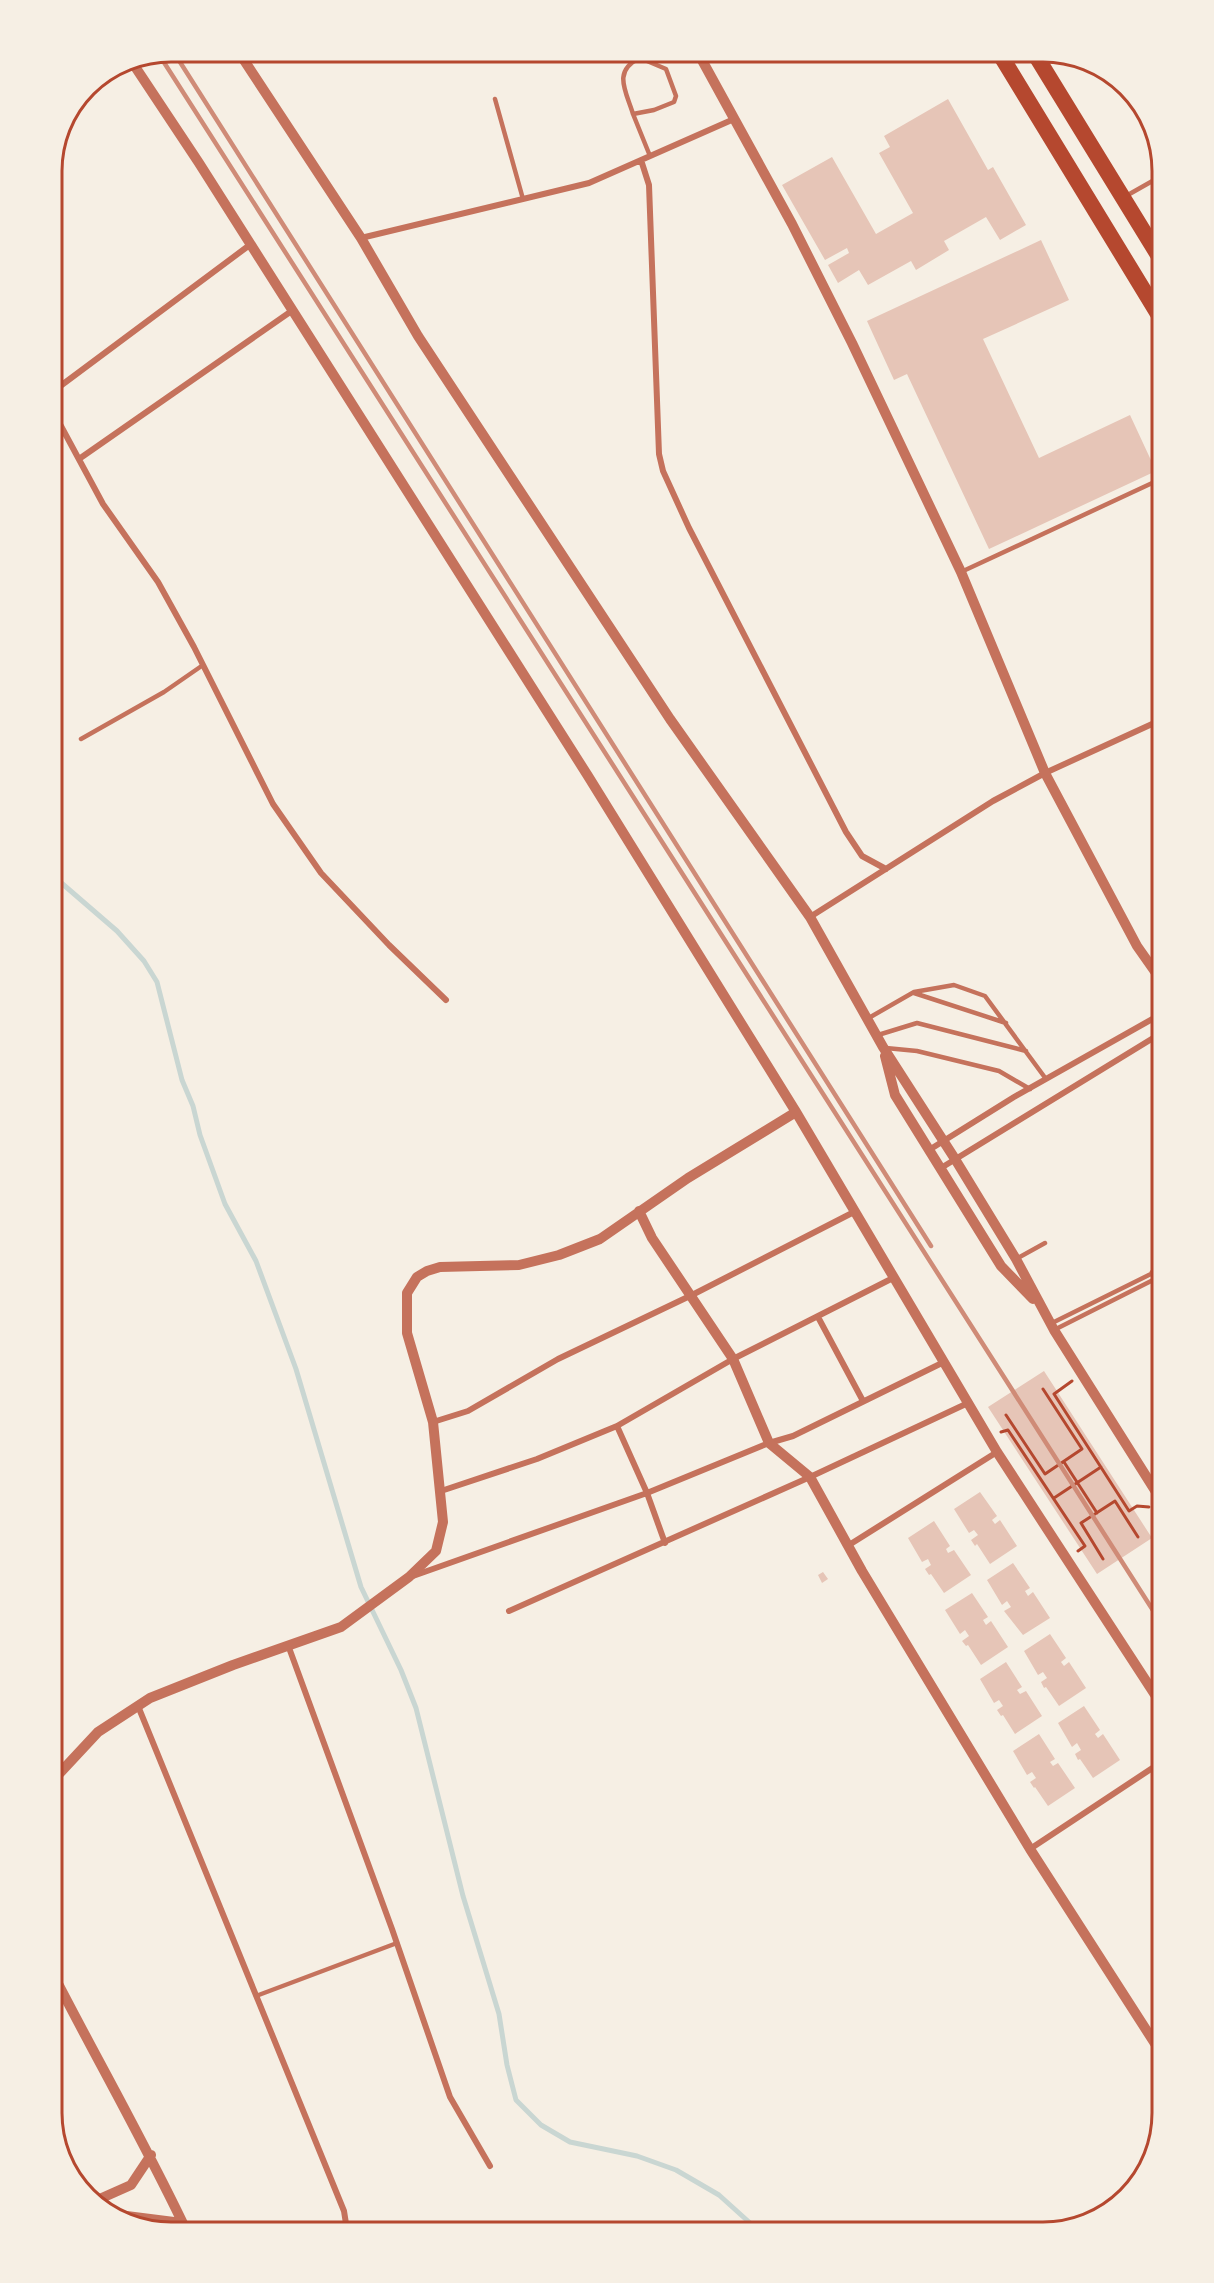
<svg xmlns="http://www.w3.org/2000/svg" width="1214" height="2283" viewBox="0 0 1214 2283" font-family="'Archivo Narrow',sans-serif">
	<rect width="100%" height="100%" fill="#f6efe4"/>
	<g fill="none" stroke-linecap="round" stroke-linejoin="round">
		<path stroke="#c9d6d2" stroke-width="5" d="M 51,874 L 117,931 L 144,961 L 157,982 L 182,1080 L 193,1106 L 200,1135 L 225,1204 L 256,1261 L 296,1369 L 361,1587 L 401,1670 L 416,1708 L 463,1896 L 499,2014 L 507,2065 L 516,2100 L 541,2125 L 570,2142 L 637,2156 L 676,2170 L 719,2195 L 760,2232"/>
	</g>
	<path fill="#e6c5b7" d="M 948,99 L 988,170 L 993,167 L 1026,225 L 1000,240 L 986,217 L 944,241 L 949,250 L 916,270 L 911,261 L 868,285 L 859,270 L 838,283 L 828,265 L 849,253 L 847,248 L 825,260 L 782,185 L 832,157 L 876,234 L 913,213 L 879,153 L 890,147 L 884,136 Z
		M 1041,240 L 1069,300 L 983,339 L 1039,458 L 1130,415 L 1156,471 L 989,549 L 907,374 L 894,380 L 867,321 Z
		M 1044,1371 L 1152,1538 L 1097,1574 L 988,1407 Z
		M 980,1492 L 997,1516 L 992,1520 L 995,1524 L 1000,1520 L 1017,1546 L 990,1564 L 977,1544 L 975,1546 L 971,1540 L 978,1535 L 974,1530 L 969,1533 L 954,1509 Z
		M 934,1521 L 950,1546 L 946,1549 L 948,1553 L 954,1550 L 971,1575 L 944,1593 L 931,1574 L 929,1575 L 925,1569 L 931,1565 L 928,1559 L 922,1562 L 908,1538 Z
		M 1013,1563 L 1030,1588 L 1025,1591 L 1028,1596 L 1033,1592 L 1050,1618 L 1023,1635 L 1004,1611 L 1011,1607 L 1007,1601 L 1002,1605 L 987,1580 Z
		M 823,1572 L 828,1579 L 822,1583 L 818,1575 Z
		M 972,1593 L 988,1617 L 983,1620 L 986,1625 L 991,1621 L 1008,1647 L 981,1665 L 968,1645 L 966,1646 L 962,1641 L 969,1636 L 965,1630 L 960,1634 L 945,1610 Z
		M 1050,1634 L 1066,1658 L 1061,1662 L 1064,1666 L 1069,1662 L 1086,1688 L 1059,1706 L 1046,1687 L 1044,1688 L 1041,1682 L 1047,1678 L 1043,1672 L 1038,1675 L 1024,1651 Z
		M 1006,1662 L 1022,1687 L 1017,1690 L 1020,1694 L 1026,1691 L 1042,1716 L 1015,1734 L 1003,1715 L 1001,1716 L 997,1710 L 1003,1706 L 999,1700 L 994,1703 L 980,1679 Z
		M 1084,1706 L 1100,1730 L 1095,1734 L 1098,1738 L 1103,1734 L 1120,1760 L 1093,1778 L 1080,1759 L 1078,1760 L 1075,1754 L 1081,1750 L 1077,1743 L 1072,1747 L 1058,1723 Z
		M 1039,1734 L 1055,1759 L 1050,1762 L 1053,1766 L 1058,1763 L 1075,1788 L 1048,1806 L 1035,1787 L 1034,1788 L 1030,1782 L 1036,1778 L 1032,1772 L 1027,1775 L 1013,1751 Z"/>
	<g fill="none" stroke-linecap="round" stroke-linejoin="round">
		<path stroke="#b5482f" stroke-width="3" d="M 1072,1381 L 1054,1394 L 1129,1511 L 1137,1506 L 1149,1507
			M 1006,1415 L 1045,1474 L 1082,1449 L 1043,1389
			M 1001,1432 L 1008,1430 L 1085,1546 L 1078,1551
			M 1064,1462 L 1097,1513
			M 1054,1498 L 1101,1467
			M 1103,1559 L 1081,1523 L 1115,1501 L 1138,1537"/>
		<path stroke="#c5725c" stroke-width="4.5" d="M 640,58 L 666,69 L 676,96 L 674,102 L 654,110 L 633,114 C 626,91 612,71 640,58 Z
			M 495,99 L 523,199
			M 633,114 L 650,156
			M 1126,196 L 1163,175
			M 961,572 L 1163,478
			M 81,739 L 164,692 L 203,665
			M 914,993 L 1006,1023
			M 867,1019 L 914,992 L 954,985 L 985,996 L 1046,1079
			M 878,1035 L 917,1023 L 1026,1051
			M 886,1048 L 917,1051 L 999,1071 L 1030,1089
			M 1016,1259 L 1045,1243
			M 1152,1272 L 1163,1261
			M 1050,1324 L 1163,1268
			M 1054,1330 L 1163,1275
			M 256,1996 L 397,1943"/>
		<path stroke="#c5725c" stroke-width="6" d="M 641,160 L 649,185 L 659,454 L 663,471 L 689,528 L 846,832 L 862,856 L 886,869
			M 361,238 L 589,183 L 734,119
			M 51,393 L 251,244
			M 51,402 L 54,413 L 103,504 L 158,582 L 194,647 L 273,804 L 321,873 L 389,945 L 446,1000
			M 79,459 L 293,310
			M 810,917 L 993,801 L 1045,773 L 1163,719
			M 929,1150 L 1014,1097 L 1163,1013
			M 941,1168 L 1163,1032
			M 818,1317 L 863,1401
			M 433,1422 L 468,1411 L 558,1359 L 692,1295 L 854,1212
			M 617,1426 L 647,1493 L 665,1543
			M 441,1491 L 537,1459 L 617,1426 L 733,1359 L 893,1278
			M 849,1545 L 997,1452
			M 413,1576 L 647,1493 L 769,1443 L 793,1436 L 944,1362
			M 509,1611 L 810,1477 L 968,1403
			M 288,1645 L 392,1929 L 450,2097 L 490,2166
			M 138,1706 L 344,2211 L 347,2230 L 345,2232
			M 1030,1849 L 1163,1761
			M 103,2211 L 182,2221"/>
		<path stroke="#c5725c" stroke-width="10" d="M 238,51 L 361,238 L 418,336 L 670,719 L 810,917 L 883,1047 L 955,1159 L 1016,1259 L 1054,1330 L 1163,1503
			M 697,51 L 792,224 L 852,343 L 961,572 L 1045,773 L 1137,946 L 1163,983
			M 130,59 L 199,163 L 588,776 L 796,1112 L 997,1452 L 1163,1707
			M 885,1056 L 895,1095 L 1001,1266 L 1033,1299
			M 639,1211 L 652,1238 L 733,1359 L 769,1443 L 810,1477 L 862,1571 L 1030,1849 L 1163,2056
			M 51,1792 L 57,1776 L 98,1732 L 150,1698 L 233,1665 L 341,1627 L 409,1577 L 436,1551 L 443,1522 L 433,1422 L 407,1333 L 407,1293 L 417,1277 L 427,1271 L 440,1267 L 519,1265 L 559,1255 L 600,1239 L 688,1178 L 796,1112
			M 51,1970 C 96,2058 145,2143 187,2232
			M 95,2201 L 131,2185 L 151,2155"/>
		<path stroke="#b5482f" stroke-width="16" d="M 998,51 L 1163,322
			M 1033,51 L 1163,263"/>
		<path stroke="#cf8b77" stroke-width="4.5" d="M 173,51 L 931,1246
			M 158,53 L 1163,1626"/>
	</g>
	<path d="M0 0H1214V2283H0ZM171 62H1043A109 109 0 0 1 1152 171V2113A109 109 0 0 1 1043 2222H171A109 109 0 0 1 62 2113V171A109 109 0 0 1 171 62Z" fill="#f6efe4" fill-rule="evenodd"/>
	<path fill="none" stroke="#b5482f" stroke-width="3" d="M171 62H1043A109 109 0 0 1 1152 171V2113A109 109 0 0 1 1043 2222H171A109 109 0 0 1 62 2113V171A109 109 0 0 1 171 62Z"/>
</svg>
